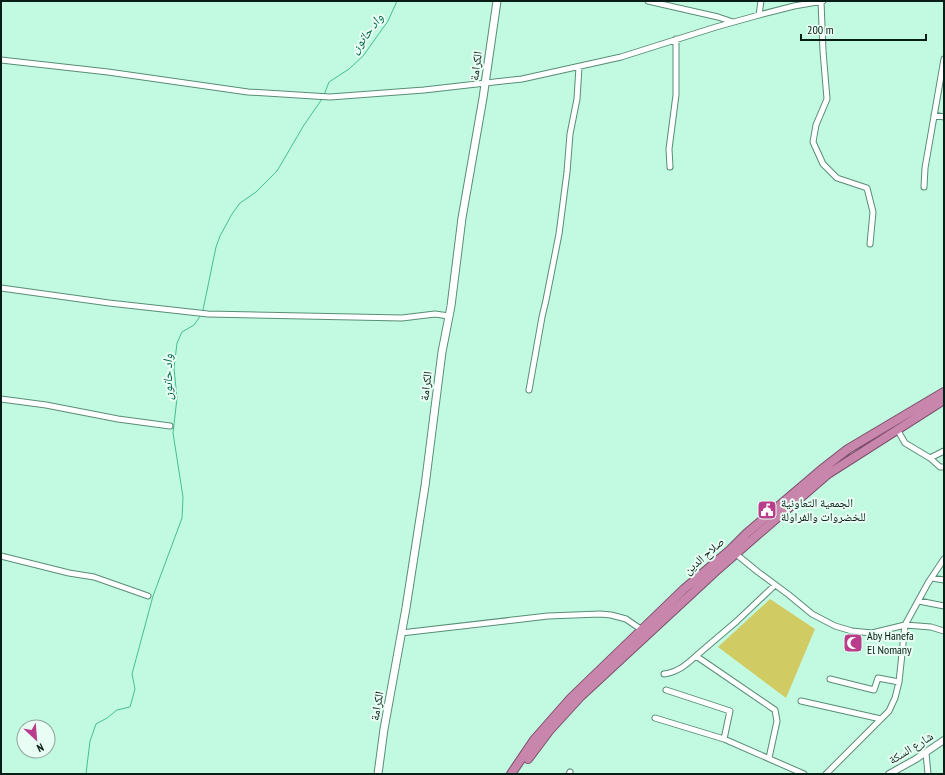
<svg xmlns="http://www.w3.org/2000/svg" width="945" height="775" viewBox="0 0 945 775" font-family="'PT Sans Narrow','Noto Naskh Arabic',sans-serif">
	<rect width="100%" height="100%" fill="#c2fae1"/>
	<path fill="#d1cb64" d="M 770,599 L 815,629 L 786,698 L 718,647 Z"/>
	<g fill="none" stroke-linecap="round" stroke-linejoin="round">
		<path stroke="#43bf93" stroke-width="1" d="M 324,95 L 329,82 L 349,69 L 363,56 L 388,21 L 397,1
			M 203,310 L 216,247 L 220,236 L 232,214 L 240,203 L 256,192 L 277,171 L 304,125 L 322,99
			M 86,774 L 90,741 L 96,724 L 107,718 L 117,710 L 130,707 L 135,689 L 132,674 L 153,596 L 182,518 L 183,497 L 173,433 L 177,398 L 174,368 L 177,343 L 182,332 L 194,325 L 201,315"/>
		<defs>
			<path id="minor" d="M 648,1 L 718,17 L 733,22
				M 821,1 L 823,51 L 827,99 L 816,125 L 813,142 L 823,164 L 837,178 L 867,188 L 873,212 L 870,244
				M 759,15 L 761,1
				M 676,39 L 676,95
				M 1,60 L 108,72 L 248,92 L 330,97 L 424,90 L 522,79 L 621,57 L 716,27 L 759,15 L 794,6 L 823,1
				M 934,115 L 944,117
				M 670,167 L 669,149 L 676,95
				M 924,187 L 925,168 L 944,59
				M 1,288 L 109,303 L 208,314 L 402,318 L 435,314 L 449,316
				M 529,390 L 542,317 L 546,300 L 559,234 L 567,172 L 570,134 L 577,99 L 579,67
				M 1,399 L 46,405 L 118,419 L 170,426
				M 897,429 L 905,443 L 930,458 L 940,467 L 944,467
				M 930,458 L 944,451
				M 736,554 L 758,572 L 789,595 L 812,614 L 835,626 L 852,631 L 872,633 L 905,625 L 931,627 L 944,631
				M 1,556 L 69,573 L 94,577 L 148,596
				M 932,578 L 944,580
				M 919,601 L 944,606
				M 401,633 L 548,616 L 600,614 L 611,615 L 626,619 L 642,630
				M 664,674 C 678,672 686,665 696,656
				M 830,679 L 874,690 L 878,678 L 899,682
				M 666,690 L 730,711 L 724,739
				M 801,701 L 881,719
				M 655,718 L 724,739 L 804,774
				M 926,753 L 928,774
				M 769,758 L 777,721 L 775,710 L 696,656 L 737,621 L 775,585
				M 569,774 L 570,772
				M 826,774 L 889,711 L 895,698 L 899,682 L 905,625 L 928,583 L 944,559"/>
			<path id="tertiary" d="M 889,774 L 916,759 L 944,740"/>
			<path id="secondary" d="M 378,774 L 384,729 L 406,608 L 425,486 L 442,352 L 451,306 L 462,218 L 483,98 L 497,1"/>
			<path id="trunk" d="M 528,759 L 549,731 L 581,696 L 716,571 L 755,537 L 828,474 L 944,400
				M 511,774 L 534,740 L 571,698 L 684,589 L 730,550 L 747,533 L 821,470 L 848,449 L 944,392"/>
		</defs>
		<use href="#minor" stroke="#588d77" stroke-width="7"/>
		<use href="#tertiary" stroke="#588d77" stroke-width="8"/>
		<use href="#secondary" stroke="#588d77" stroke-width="9"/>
		<use href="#trunk" stroke="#7b4e6a" stroke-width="10"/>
		<use href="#minor" stroke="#fff" stroke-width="5"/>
		<use href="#tertiary" stroke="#fff" stroke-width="6"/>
		<use href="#secondary" stroke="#fff" stroke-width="7"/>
		<use href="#trunk" stroke="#c886ac" stroke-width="8"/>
	</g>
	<defs>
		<symbol id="civic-square" viewBox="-11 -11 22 22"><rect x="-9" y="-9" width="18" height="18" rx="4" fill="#ba3d8b" stroke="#e8fef4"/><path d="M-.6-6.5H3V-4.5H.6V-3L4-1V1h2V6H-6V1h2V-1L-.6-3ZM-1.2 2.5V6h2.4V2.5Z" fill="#fff"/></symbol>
		<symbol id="mosque-square" viewBox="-11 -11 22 22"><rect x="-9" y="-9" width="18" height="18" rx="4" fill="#ba3d8b" stroke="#e8fef4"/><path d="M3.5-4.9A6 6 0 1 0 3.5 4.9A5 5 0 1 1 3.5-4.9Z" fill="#fff"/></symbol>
	</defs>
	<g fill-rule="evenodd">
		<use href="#civic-square" x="756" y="499" width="22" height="22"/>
		<use href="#mosque-square" x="842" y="632" width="22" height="22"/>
	</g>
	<g text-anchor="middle" stroke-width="4" stroke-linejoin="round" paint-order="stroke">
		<g font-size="12" fill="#071d15" stroke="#e8fef4">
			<text transform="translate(476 66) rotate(-82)" y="4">الكرامة</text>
			<text transform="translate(426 386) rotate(-83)" y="4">الكرامة</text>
			<text transform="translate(704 556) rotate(-41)" y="4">صلاح الدين</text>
			<text transform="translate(377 706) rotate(-80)" y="4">الكرامة</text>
			<text transform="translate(911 748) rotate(-32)" y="4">شارع السكة</text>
		</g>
		<g font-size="12" fill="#071d15" stroke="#e8fef4" text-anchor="start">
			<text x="781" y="507">الجمعية التعاونية<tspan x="781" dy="14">للخضروات والفراولة</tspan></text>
			<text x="867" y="640">Aby Hanefa<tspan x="867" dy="14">El Nomany</tspan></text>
		</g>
		<g font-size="13" font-style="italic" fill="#006649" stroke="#e8fef4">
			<text transform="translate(366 33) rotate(-53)" y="5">واد حانون</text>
			<text transform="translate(167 377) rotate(-90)" y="5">واد حانون</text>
		</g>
	</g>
	<rect width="945" height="775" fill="none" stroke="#071d15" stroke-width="4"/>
	<g transform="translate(36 739) rotate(154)"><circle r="19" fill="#e8fef4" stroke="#8ea49b"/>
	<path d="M0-3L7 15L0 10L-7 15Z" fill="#ba3d8b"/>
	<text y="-6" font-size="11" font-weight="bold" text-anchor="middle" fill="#071d15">N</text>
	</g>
	<path d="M801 34v6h125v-6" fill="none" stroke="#071d15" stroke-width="2"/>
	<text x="807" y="34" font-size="12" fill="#071d15" stroke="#e8fef4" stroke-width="3" paint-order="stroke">200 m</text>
</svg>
